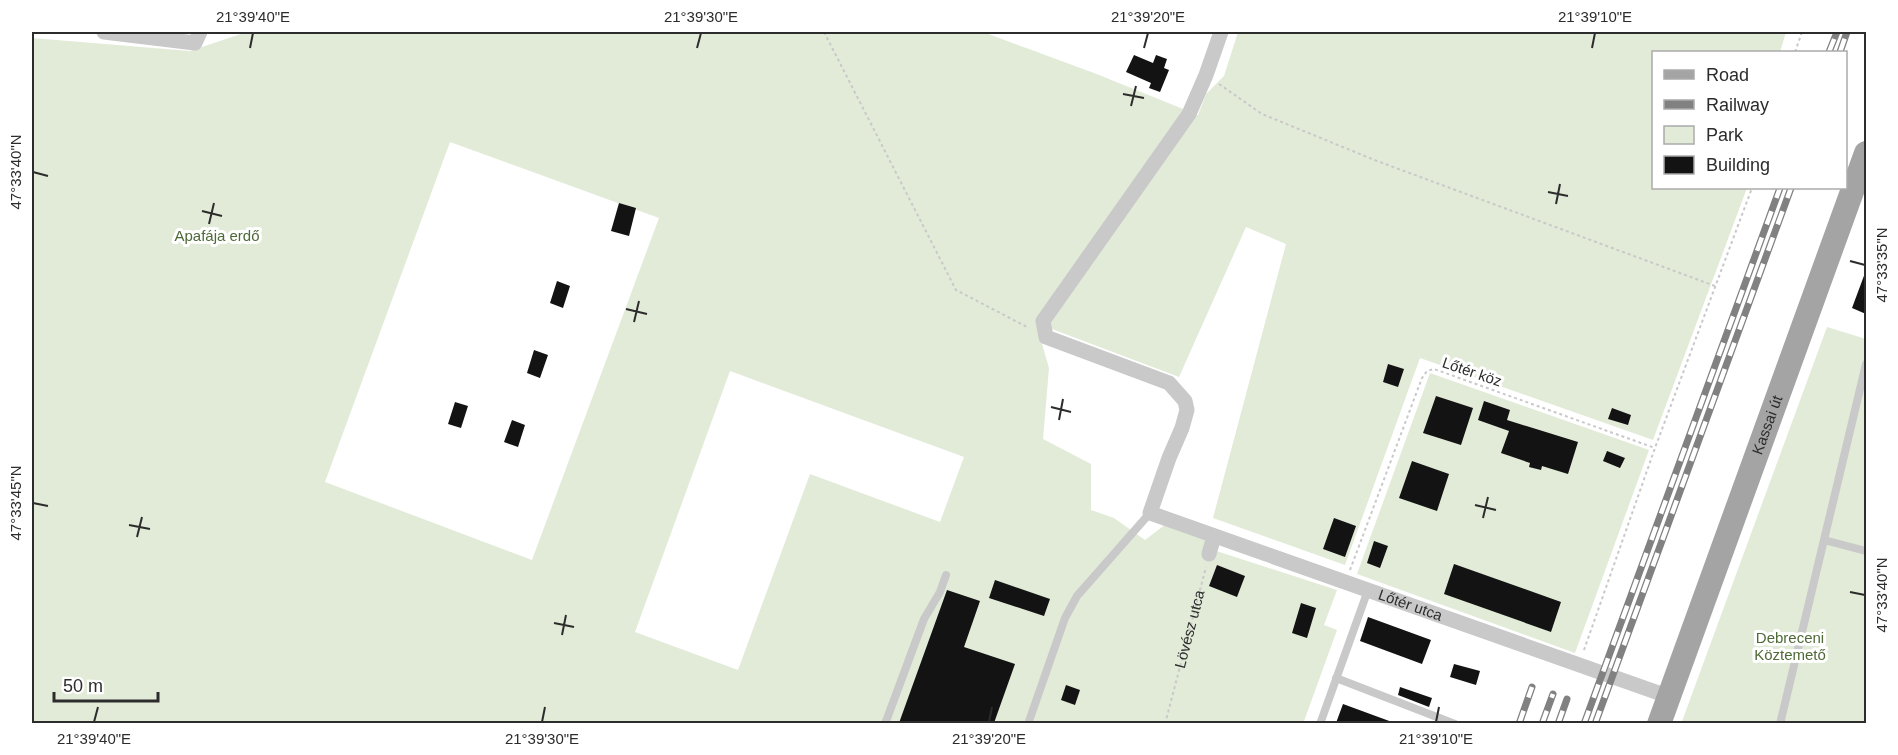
<svg xmlns="http://www.w3.org/2000/svg" width="1898" height="755" viewBox="0 0 1898 755" font-family="Arial,sans-serif">
	<rect width="100%" height="100%" fill="#fff"/>
	<path fill="#e2ebd8" fill-rule="evenodd" d="M 247,32 L 983,32 L 1094,73 L 1198,115 L 1206,94 L 1224,76 L 1238,32 L 1786,32 L 1780,52 L 1654,52 L 1654,188 L 1747,188 L 1653,440 L 1420,358 L 1345,565 L 1213,518 L 1286,244 L 1246,227 L 1179,377 L 1036,323 L 1049,368 L 1043,439 L 1091,464 L 1091,510 L 1114,518 L 1145,540 L 1166,524 L 1209,538 L 1207,548 L 1337,590 L 1324,625 L 1337,630 L 1303,724 L 32,723 L 32,38 L 190,51 ZM 450,142 L 659,218 L 532,560 L 325,482 ZM 730,371 L 964,457 L 940,522 L 810,474 L 738,670 L 635,632 Z
		M 1827,327 L 1866,339 L 1866,723 L 1681,724 Z
		M 1430,373 L 1649,450 L 1575,653 L 1357,574 Z"/>
	<path fill="#131313" d="M 1134,55 L 1153,63 L 1156,55 L 1167,59 L 1164,68 L 1169,70 L 1160,92 L 1149,88 L 1151,83 L 1126,72 Z
		M 619,203 L 636,208 L 629,236 L 611,231 Z
		M 1865,273 L 1866,274 L 1866,314 L 1852,308 Z
		M 557,281 L 570,286 L 563,308 L 550,303 Z
		M 534,350 L 548,355 L 540,378 L 527,373 Z
		M 1388,364 L 1404,369 L 1398,387 L 1383,382 Z
		M 1436,396 L 1473,408 L 1461,445 L 1423,433 Z
		M 1484,401 L 1510,410 L 1507,420 L 1578,442 L 1568,474 L 1542,466 L 1541,470 L 1529,467 L 1530,463 L 1501,453 L 1509,431 L 1478,420 Z
		M 455,402 L 468,406 L 461,428 L 448,424 Z
		M 1612,408 L 1631,415 L 1628,425 L 1608,419 Z
		M 512,420 L 525,425 L 518,447 L 504,442 Z
		M 1607,451 L 1625,458 L 1620,468 L 1603,461 Z
		M 1412,461 L 1449,474 L 1437,511 L 1399,498 Z
		M 1334,518 L 1356,526 L 1345,557 L 1323,549 Z
		M 1374,541 L 1388,546 L 1380,568 L 1367,563 Z
		M 1454,564 L 1561,602 L 1551,632 L 1444,594 Z
		M 1217,565 L 1245,576 L 1237,597 L 1209,586 Z
		M 995,580 L 1050,599 L 1044,616 L 989,598 Z
		M 947,590 L 980,601 L 964,647 L 1015,664 L 994,723 L 899,723 Z
		M 1301,603 L 1316,608 L 1307,638 L 1292,633 Z
		M 1368,617 L 1431,640 L 1422,664 L 1360,641 Z
		M 1454,664 L 1480,671 L 1476,685 L 1450,677 Z
		M 1066,685 L 1080,690 L 1075,705 L 1061,700 Z
		M 1400,687 L 1432,698 L 1429,707 L 1398,695 Z
		M 1343,704 L 1392,722 L 1392,723 L 1336,723 Z"/>
	<g fill="none" stroke-linecap="round" stroke-linejoin="round">
		<g stroke="#c9c9c9" stroke-width="2" stroke-dasharray="3 3" stroke-linecap="butt">
			<path d="M 824,32 L 956,290 L 1029,328"/>
			<path d="M 1795,52 L 1802,32"/>
			<path d="M 1219,84 L 1262,114 L 1377,161 L 1715,286"/>
			<path d="M 1350,570 L 1422,378 L 1427,371 L 1434,369 L 1655,448"/>
			<path d="M 1584,650 L 1655,448 L 1752,188"/>
			<path id="s1" d="M 1165,724 L 1206,567"/>
		</g>
		<path stroke="#c9c9c9" stroke-width="8" d="M 1824,540 L 1866,551
			M 1336,678 L 1455,724
			M 885,724 L 924,619 L 940,592 L 946,575
			M 1028,724 L 1065,618 L 1077,596 L 1150,513
			M 1320,724 L 1368,590
			M 1780,724 L 1866,364"/>
		<g stroke="#c9c9c9" stroke-width="15">
			<path d="M 104,32 L 195,43 L 200,32"/>
			<path id="s2" d="M 1221,32 L 1206,75 L 1189,114 L 1043,321 L 1046,337 L 1169,383 L 1185,401 L 1187,410 L 1182,428 L 1169,458 L 1150,513 L 1670,697"/>
			<path d="M 1209,554 L 1214,536"/>
		</g>
		<path stroke="#a4a4a4" stroke-width="24" id="s3" d="M 1659,724 L 1866,153"/>
		<defs>
			<path id="rail" d="M 1829,52 L 1837,32
				M 1840,52 L 1847,32
				M 1519,724 L 1532,687
				M 1542,724 L 1553,694
				M 1558,724 L 1567,699
				M 1584,724 L 1780,188
				M 1595,724 L 1791,188"/>
		</defs>
		<use href="#rail" stroke="#818181" stroke-width="7"/>
		<use href="#rail" stroke="#fff" stroke-width="4.5" stroke-dasharray="14" stroke-linecap="butt"/>
	</g>
	<path fill="none" stroke="#2c2c2c" stroke-width="2" d="M 250,48 L 253,33M 697,48 L 701,33M 1144,48 L 1148,33M 1592,48 L 1595,33M 1123,94 L 1144,98M 1131,106 L 1136,86M 33,172 L 48,176M 1548,192 L 1568,196M 1556,204 L 1560,184M 202,211 L 222,216M 209,224 L 214,203M 1850,261 L 1865,265M 626,309 L 647,314M 634,322 L 639,301M 1051,407 L 1071,412M 1059,420 L 1063,399M 33,503 L 48,506M 1475,505 L 1496,510M 1483,518 L 1488,497M 129,525 L 150,529M 137,537 L 142,517M 1850,592 L 1865,595M 554,623 L 574,627M 562,635 L 566,615M 94,722 L 98,707M 542,722 L 545,707M 989,722 L 992,707M 1436,722 L 1439,707"/>
	<g text-anchor="middle" stroke-width="6" stroke-linejoin="round" paint-order="stroke">
		<g font-size="15" fill="#4f6937" stroke="#fff">
			<text x="217" y="241">Apafája erdő</text>
			<text x="1790" y="643">Debreceni<tspan x="1790" dy="17">Köztemető</tspan></text>
		</g>
		<g font-size="15" fill="#2c2c2c" stroke="#fff">
			<text transform="translate(1472 372) rotate(19)" y="5">Lőtér köz</text>
			<text dy="5" stroke="none"><textPath href="#s3" startOffset="318">Kassai út</textPath></text>
			<text dy="5" stroke="none"><textPath href="#s2" startOffset="908">Lőtér utca</textPath></text>
			<text dy="5" stroke="none"><textPath href="#s1" startOffset="98">Lövész utca</textPath></text>
		</g>
	</g>
	<rect width="1898" height="755" fill="none" stroke="#ffffff" stroke-width="66"/>
	<rect x="1652" y="51" width="195" height="138" fill="#ffffff" stroke="#ababab" stroke-width="1.5"/>
	<rect x="1664" y="70" width="30" height="9" fill="#a4a4a4" stroke="#ababab" stroke-width="1.5"/>
	<text x="1706" y="81" font-size="18" fill="#2c2c2c">Road</text>
	<rect x="1664" y="100" width="30" height="9" fill="#818181" stroke="#ababab" stroke-width="1.5"/>
	<text x="1706" y="111" font-size="18" fill="#2c2c2c">Railway</text>
	<rect x="1664" y="126" width="30" height="18" fill="#e2ebd8" stroke="#ababab" stroke-width="1.5"/>
	<text x="1706" y="141" font-size="18" fill="#2c2c2c">Park</text>
	<rect x="1664" y="156" width="30" height="18" fill="#131313" stroke="#ababab" stroke-width="1.5"/>
	<text x="1706" y="171" font-size="18" fill="#2c2c2c">Building</text>
	<path d="M54 692v9h104v-9" fill="none" stroke="#2c2c2c" stroke-width="3"/>
	<text x="63" y="692" font-size="18" fill="#2c2c2c" stroke="#ffffff" stroke-width="4.5" paint-order="stroke">50 m</text>
	<rect x="33" y="33" width="1832" height="689" fill="none" stroke="#2c2c2c" stroke-width="2"/>
	<g font-size="15" text-anchor="middle" fill="#2c2c2c">
		<text x="253" y="22">21°39'40"E</text>
		<text x="701" y="22">21°39'30"E</text>
		<text x="1148" y="22">21°39'20"E</text>
		<text x="1595" y="22">21°39'10"E</text>
		<text transform="translate(16 172) rotate(-90)" y="5">47°33'40"N</text>
		<text transform="translate(1882 265) rotate(-90)" y="5">47°33'35"N</text>
		<text transform="translate(16 503) rotate(-90)" y="5">47°33'45"N</text>
		<text transform="translate(1882 595) rotate(-90)" y="5">47°33'40"N</text>
		<text x="94" y="744">21°39'40"E</text>
		<text x="542" y="744">21°39'30"E</text>
		<text x="989" y="744">21°39'20"E</text>
		<text x="1436" y="744">21°39'10"E</text>
	</g>
</svg>
